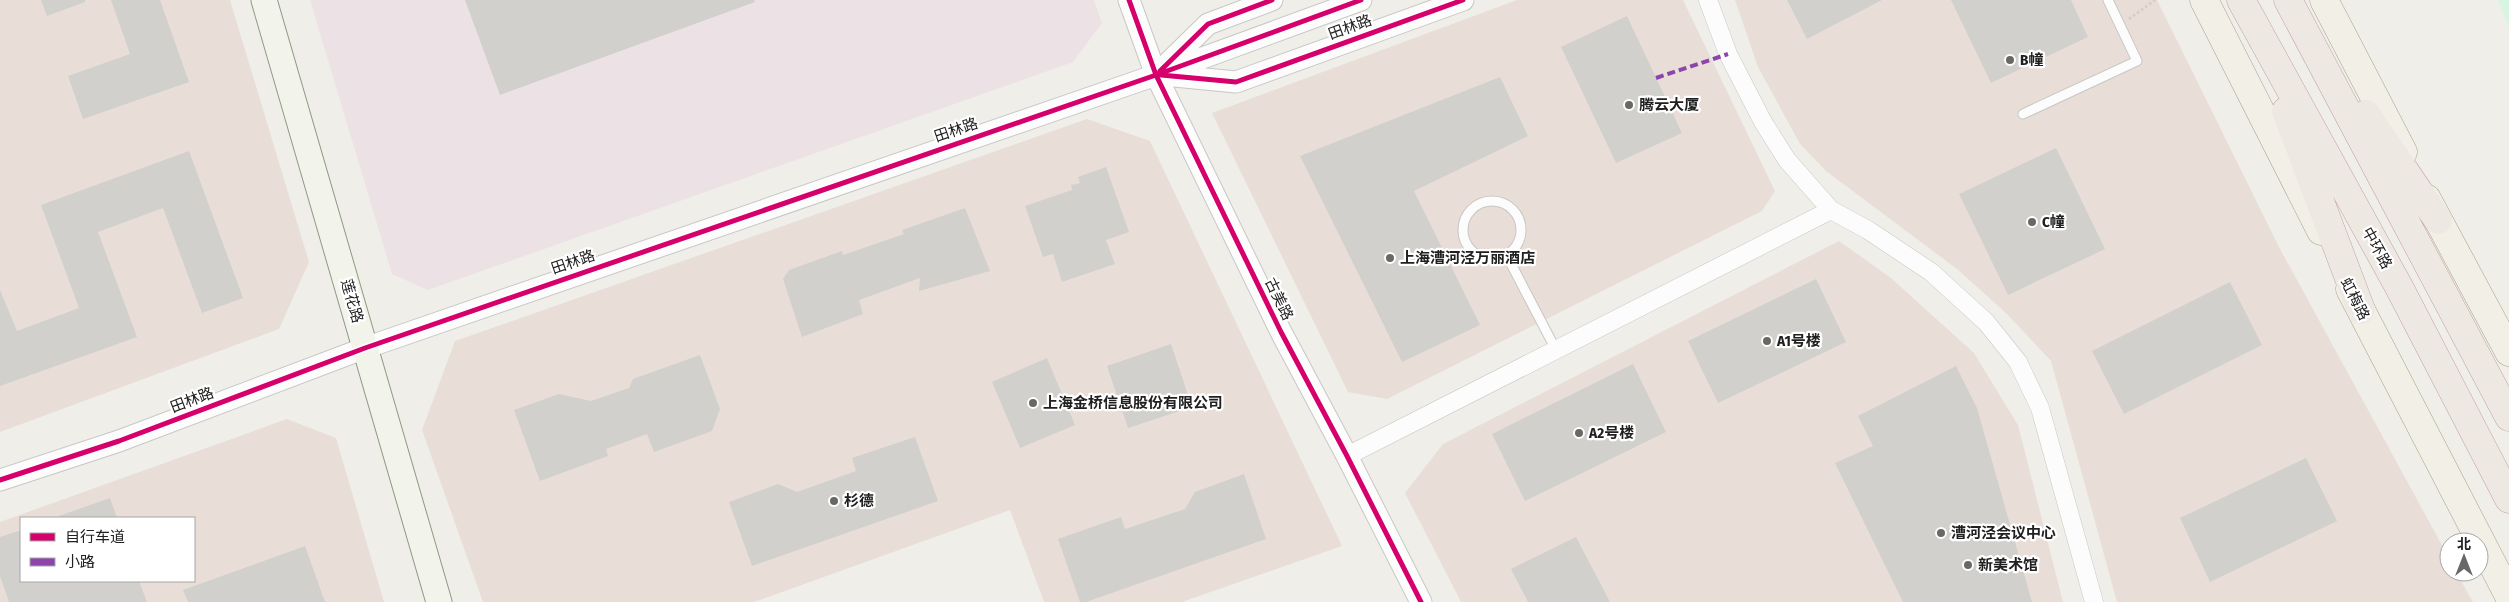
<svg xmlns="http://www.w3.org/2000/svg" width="2509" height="602" viewBox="0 0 2509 602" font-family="'Fira Sans Condensed','Noto Sans SC',sans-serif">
	<rect width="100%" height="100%" fill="#efeee9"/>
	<path fill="#e8ded7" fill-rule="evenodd" d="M 0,0 L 230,0 L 309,262 L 279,329 L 0,432 Z
		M 1517,0 L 1683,0 L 1775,191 L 1762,211 L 1387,399 L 1348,392 L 1212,113 Z
		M 1735,0 L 2157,0 L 2279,247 L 2449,558 L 2449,572 L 2456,572 L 2473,602 L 2117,602 L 2051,361 L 2007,314 L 1957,269 L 1826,171 L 1800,144 L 1758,67 Z
		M 1087,119 L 1150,141 L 1342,546 L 1182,602 L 1044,602 L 1010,510 L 754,602 L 483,602 L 422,430 L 455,341 Z
		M 1839,241 L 1891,278 L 1974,353 L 2018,425 L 2063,602 L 1461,602 L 1405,493 L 1443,444 Z
		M 287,419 L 336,438 L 384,602 L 0,602 L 0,522 ZM 21,518 L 194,518 L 194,581 L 21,581 Z"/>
	<path fill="#ece2e5" d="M 310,0 L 1094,0 L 1102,23 L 1073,62 L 428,290 L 392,274 Z"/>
	<path fill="#d7f5e0" d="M 2498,0 L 2509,0 L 2509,28 Z"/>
	<path fill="#d1d0cc" d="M 41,0 L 85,0 L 85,2 L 47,16 Z
		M 111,0 L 160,0 L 189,82 L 83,119 L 68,76 L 130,54 Z
		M 465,0 L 754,0 L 755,2 L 500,95 Z
		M 1787,0 L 1882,0 L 1807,39 Z
		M 1951,0 L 2071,0 L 2088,37 L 1991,83 Z
		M 1627,16 L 1682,133 L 1616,163 L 1561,47 Z
		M 1500,77 L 1528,136 L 1414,191 L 1480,325 L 1402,362 L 1300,156 Z
		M 2056,148 L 2105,249 L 2008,295 L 1959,194 Z
		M 189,151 L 243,298 L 202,313 L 163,208 L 98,232 L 137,337 L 0,386 L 0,290 L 17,331 L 79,308 L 41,205 Z
		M 1106,167 L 1129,232 L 1106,240 L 1115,264 L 1062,282 L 1053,254 L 1043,257 L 1025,206 L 1072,190 L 1071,185 L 1080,183 L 1078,177 Z
		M 965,208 L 990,271 L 919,291 L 920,278 L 859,300 L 863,314 L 802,337 L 783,279 L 789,270 L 842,251 L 843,255 L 904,234 L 902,230 Z
		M 1816,279 L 1846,342 L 1718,403 L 1688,341 Z
		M 2230,282 L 2262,345 L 2124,414 L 2092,351 Z
		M 1171,344 L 1192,407 L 1128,428 L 1107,366 Z
		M 700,355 L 720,409 L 712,431 L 654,452 L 647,434 L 606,449 L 608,456 L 540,481 L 514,410 L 559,394 L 591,401 L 629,388 L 633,379 Z
		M 1047,358 L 1075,425 L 1020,448 L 992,382 Z
		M 1633,364 L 1666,432 L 1525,501 L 1492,434 Z
		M 1956,366 L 1977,408 L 2032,602 L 1903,602 L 1835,463 L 1873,446 L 1858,416 Z
		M 915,437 L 938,501 L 752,566 L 729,502 L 778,484 L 797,492 L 856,471 L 852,458 Z
		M 2306,458 L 2337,521 L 2210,582 L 2180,518 Z
		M 1244,474 L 1266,539 L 1086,602 L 1080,602 L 1058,539 L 1121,517 L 1125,529 L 1185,509 L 1195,492 Z
		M 110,498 L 117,518 L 59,518 L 59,516 Z
		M 21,530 L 21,581 L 139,581 L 147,602 L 9,602 L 0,576 L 0,537 Z
		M 1576,537 L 1610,602 L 1528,602 L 1511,569 Z
		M 305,546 L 325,602 L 188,602 L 183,590 Z"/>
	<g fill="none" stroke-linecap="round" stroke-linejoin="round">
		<defs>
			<path id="service" d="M 2023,114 L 2137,61 L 2108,0
				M1463 230a29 29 0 1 1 58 0a29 29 0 1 1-58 0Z
				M 1507,256 L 1556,350"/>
			<path id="minor" d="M 1708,0 L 1728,54 L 1763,122 L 1787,160 L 1831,210 L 1868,230 L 1931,272 L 1986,322 L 2018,362 L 2040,408 L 2094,602
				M 1347,456 L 1831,210"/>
			<path id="tertiary" d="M 1129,0 L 1156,75 L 1281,332 L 1347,456 L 1421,602
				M 1162,69 L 1208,24 L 1272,0
				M 1164,75 L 1236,82 L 1463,0
				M 0,480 L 119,441 L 365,348 L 1156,75 L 1361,0"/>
			<path id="secondary" d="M 264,0 L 439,602"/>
			<path id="primary" d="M 2204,0 L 2321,231
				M 2324,0 L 2403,152
				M 2427,199 L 2509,352
				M 2350,289 L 2509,596"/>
			<path id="trunk" d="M 2241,0 L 2399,287 L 2509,499
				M 2288,0 L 2509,417
				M 2286,111 L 2361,310
				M 2366,114 L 2438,220"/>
		</defs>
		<use href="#service" stroke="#c7c7c5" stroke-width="11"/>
		<use href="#minor" stroke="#c7c7c5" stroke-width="19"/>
		<use href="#tertiary" stroke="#c7c7c5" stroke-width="23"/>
		<use href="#secondary" stroke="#919980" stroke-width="27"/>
		<use href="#primary" stroke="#a5a485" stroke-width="29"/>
		<use href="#trunk" stroke="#c4a0a0" stroke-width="29"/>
		<path stroke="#d8cec8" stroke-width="3" stroke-dasharray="2.5 2.5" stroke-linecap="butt" d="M 2129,19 L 2155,0"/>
		<use href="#service" stroke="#fdfcfc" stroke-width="9"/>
		<use href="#minor" stroke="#fdfcfc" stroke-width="18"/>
		<use href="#tertiary" stroke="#fdfcfc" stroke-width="21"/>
		<use href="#secondary" stroke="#f2f4ec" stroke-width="25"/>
		<use href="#primary" stroke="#f2f0e6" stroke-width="28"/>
		<use href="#trunk" stroke="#eee8e3" stroke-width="28"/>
		<path stroke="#8e44ad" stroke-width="4" stroke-dasharray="8 4" stroke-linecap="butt" d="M 1656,78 L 1728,54"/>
		<defs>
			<path id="cycleway" d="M 1129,0 L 1156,75 L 1281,332 L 1347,456 L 1421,602
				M 1160,71 L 1208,24 L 1272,0
				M 1161,75 L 1236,82 L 1463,0
				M 0,480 L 119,441 L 365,348 L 1156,75 L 1361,0"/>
		</defs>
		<use href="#cycleway" stroke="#fff" stroke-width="8"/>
		<use href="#cycleway" stroke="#d6006c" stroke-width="5"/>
	</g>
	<g fill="#686866" stroke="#fff" stroke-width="2">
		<circle cx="2010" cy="60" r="5"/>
		<circle cx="1629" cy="105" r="5"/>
		<circle cx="2032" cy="222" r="5"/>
		<circle cx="1390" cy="258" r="5"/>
		<circle cx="1767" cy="341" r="5"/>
		<circle cx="1033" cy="403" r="5"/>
		<circle cx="1579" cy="433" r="5"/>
		<circle cx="834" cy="501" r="5"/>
		<circle cx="1941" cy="533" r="5"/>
		<circle cx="1968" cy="565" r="5"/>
	</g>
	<g text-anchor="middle" stroke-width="4.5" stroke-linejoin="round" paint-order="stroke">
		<g font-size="15" fill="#202020" stroke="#fff">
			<text transform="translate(1350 27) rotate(-20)" y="5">田林路</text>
			<text transform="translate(956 130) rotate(-19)" y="5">田林路</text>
			<text transform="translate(2377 248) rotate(61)" y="5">中环路</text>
			<text transform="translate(573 262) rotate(-19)" y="5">田林路</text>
			<text transform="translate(1279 299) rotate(64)" y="5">古美路</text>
			<text transform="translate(2355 299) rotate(63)" y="5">虹梅路</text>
			<text transform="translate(352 301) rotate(74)" y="5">莲花路</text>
			<text transform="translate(192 400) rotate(-21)" y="5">田林路</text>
		</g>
		<g font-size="15" font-weight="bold" fill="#202020" stroke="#fff" text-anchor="start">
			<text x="2020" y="65">B幢</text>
			<text x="1639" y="110">腾云大厦</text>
			<text x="2042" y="227">C幢</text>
			<text x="1400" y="263">上海漕河泾万丽酒店</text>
			<text x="1777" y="346">A1号楼</text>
			<text x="1043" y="408">上海金桥信息股份有限公司</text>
			<text x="1589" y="438">A2号楼</text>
			<text x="844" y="506">杉德</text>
			<text x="1951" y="538">漕河泾会议中心</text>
			<text x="1978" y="570">新美术馆</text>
		</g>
	</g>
	<rect x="20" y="517" width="175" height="65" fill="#ffffff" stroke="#a6a6a6"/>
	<rect x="30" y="533" width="25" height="8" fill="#d6006c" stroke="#a6a6a6"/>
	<text x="65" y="542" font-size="15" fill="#202020">自行车道</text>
	<rect x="30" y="558" width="25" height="8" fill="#8e44ad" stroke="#a6a6a6"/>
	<text x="65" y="567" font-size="15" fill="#202020">小路</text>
	<g transform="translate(2464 557)"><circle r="24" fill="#ffffff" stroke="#a6a6a6"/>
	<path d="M0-4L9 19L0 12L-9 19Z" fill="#686866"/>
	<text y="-8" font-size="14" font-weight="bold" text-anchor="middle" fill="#202020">北</text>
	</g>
</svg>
